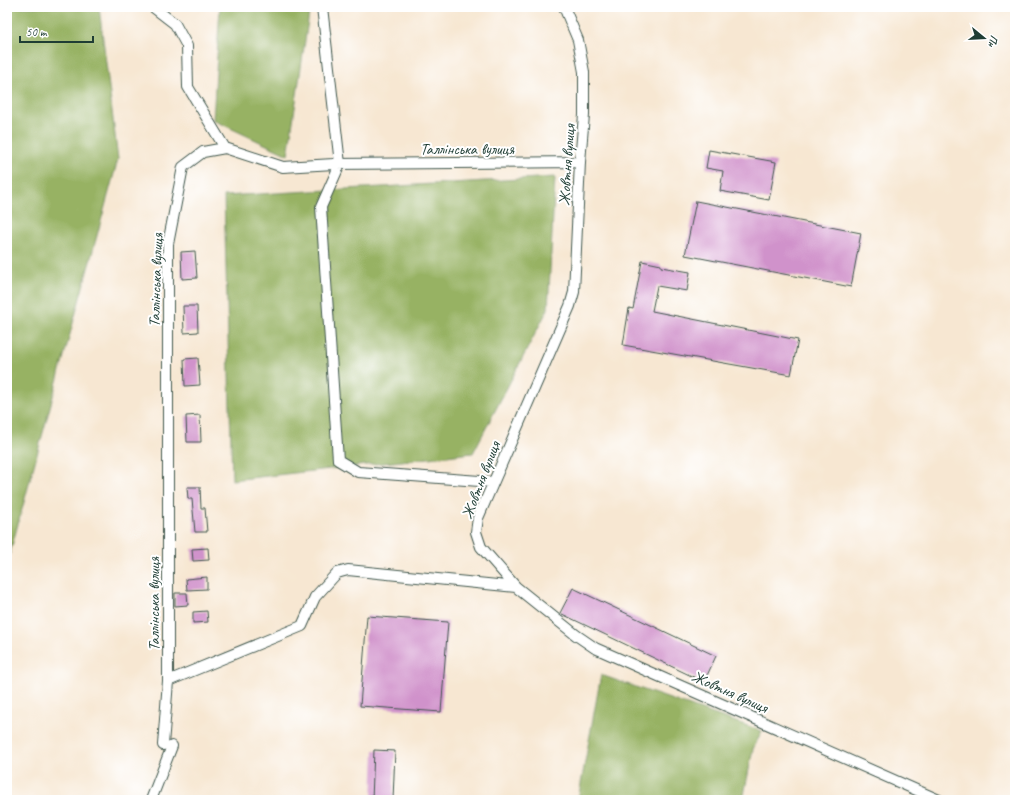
<svg xmlns="http://www.w3.org/2000/svg" width="1022" height="807" viewBox="0 0 1022 807" font-family="Caveat,sans-serif">
	<rect width="100%" height="100%" fill="#fff"/>
	<filter id="ink" filterUnits="userSpaceOnUse"><feTurbulence type="fractalNoise" baseFrequency=".025" numOctaves="2"/><feDisplacementMap in="SourceGraphic" scale="8" xChannelSelector="R" yChannelSelector="G"/><feConvolveMatrix kernelMatrix="1 2 1 2 8 2 1 2 1" color-interpolation-filters="sRGB"/></filter>
	<filter id="wash" filterUnits="userSpaceOnUse"><feTurbulence type="fractalNoise" baseFrequency=".012" numOctaves="4" result="noise"/><feDisplacementMap in="SourceGraphic" scale="16" xChannelSelector="R" yChannelSelector="G"/><feGaussianBlur stdDeviation="0.9" result="paint"/><feColorMatrix in="noise" values="0 0 0 0 0 0 0 0 0 0 0 0 0 0 0 0 0 1.4 0 .05"/><feComposite in="paint" operator="in"/></filter>
	<g filter="url(#wash)">
		<rect width="100%" height="100%" fill="#f7e7d2"/>
		<path fill="#97b264" stroke="#5b784c" d="M 7,7 L 99,7 L 118,159 L 7,564 Z
			M 220,7 L 310,7 L 288,155 L 213,120 Z
			M 555,177 L 548,309 L 473,453 L 232,480 L 224,196 Z
			M 601,675 L 762,731 L 753,749 L 743,800 L 578,800 Z"/>
		<g id="blocks">
			<path fill="#d092cb" d="M 709,150 L 776,162 L 769,200 L 720,191 L 723,171 L 706,168 Z
				M 696,201 L 861,233 L 851,287 L 685,255 Z
				M 195,251 L 197,278 L 182,279 L 181,252 Z
				M 642,261 L 661,265 L 661,267 L 690,272 L 687,291 L 657,286 L 652,311 L 798,340 L 791,375 L 623,345 L 629,308 L 633,309 Z
				M 183,306 L 197,306 L 198,332 L 184,333 Z
				M 198,358 L 200,385 L 185,386 L 184,359 Z
				M 200,415 L 201,442 L 187,442 L 186,416 Z
				M 187,487 L 200,487 L 201,508 L 205,508 L 207,532 L 195,532 L 192,499 L 188,499 Z
				M 208,548 L 209,560 L 193,561 L 192,549 Z
				M 207,577 L 207,589 L 187,590 L 186,579 Z
				M 573,588 L 716,656 L 704,682 L 560,613 Z
				M 175,593 L 187,593 L 188,605 L 175,606 Z
				M 207,611 L 208,622 L 193,623 L 193,612 Z
				M 367,616 L 448,622 L 441,712 L 360,706 Z
				M 374,750 L 395,751 L 393,800 L 372,800 Z"/>
		</g>
	</g>
	<g filter="url(#ink)">
		<use href="#blocks" fill-opacity="0" stroke="#3f564c" stroke-width="1"/>
		<g fill="none" stroke-linecap="round" stroke-linejoin="round">
			<defs>
				<path id="street" d="M 153,7 L 175,24 L 187,46 L 188,87 L 225,148
					M 322,7 L 340,164 L 321,207 L 338,460 L 358,472 L 493,482
					M 564,7 L 578,40 L 584,72 L 584,115 L 580,162 L 574,292 L 570,306 L 478,518 L 476,532 L 481,547 L 516,587 L 576,635 L 595,648 L 939,800
					M 168,681 L 302,626 L 315,597 L 337,573 L 348,570 L 516,587
					M 163,745 L 168,681 L 168,244 L 183,167 L 203,152 L 225,148 L 283,167 L 334,164 L 580,162
					M 151,800 L 172,746"/>
			</defs>
			<use href="#street" stroke="#3f564c" stroke-width="12"/>
			<use href="#street" stroke="#fff" stroke-width="10"/>
		</g>
	</g>
	<g text-anchor="middle" stroke-width="4" stroke-linejoin="round" paint-order="stroke">
		<g font-size="16" fill="#1f3d34" stroke="#fff">
			<text x="467" y="154">Таллінська вулиця</text>
			<text transform="translate(566 165) rotate(-86)" y="6">Жовтня вулиця</text>
			<text transform="translate(155 280) rotate(-88)" y="6">Таллінська вулиця</text>
			<text transform="translate(480 480) rotate(-69)" y="6">Жовтня вулиця</text>
			<text transform="translate(153 604) rotate(-90)" y="6">Таллінська вулиця</text>
			<text transform="translate(730 691) rotate(24)" y="6">Жовтня вулиця</text>
		</g>
	</g>
	<rect width="1022" height="807" fill="none" stroke="#fff" stroke-width="24"/>
	<g transform="translate(984 38) rotate(108)" stroke="#ffffff" stroke-width="3" paint-order="stroke">
	<path d="M0-3L7 15L0 10L-7 15Z" fill="#1f3d34"/>
	<text y="-6" font-size="11" font-weight="bold" text-anchor="middle" fill="#1f3d34">Пн</text>
	</g>
	<path d="M20 36v6h73v-6" fill="none" stroke="#1f3d34" stroke-width="2"/>
	<text x="26" y="36" font-size="12" fill="#1f3d34" stroke="#ffffff" stroke-width="3" paint-order="stroke">50 m</text>
</svg>
